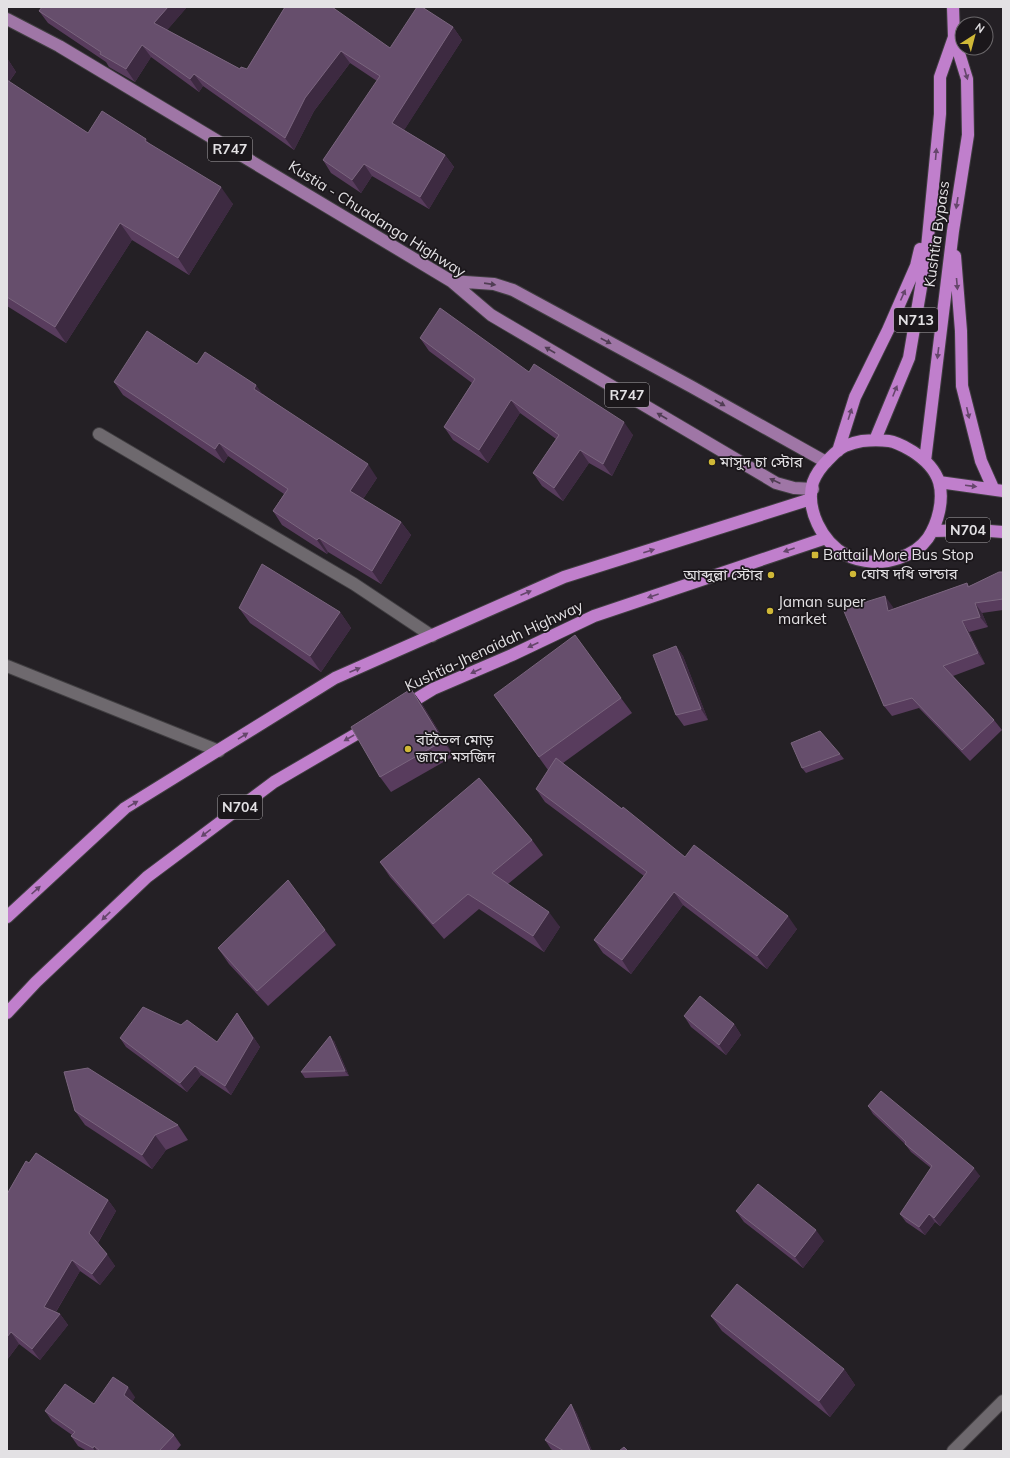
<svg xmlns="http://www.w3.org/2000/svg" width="1010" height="1458" viewBox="0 0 1010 1458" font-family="Mulish,'Noto Sans Bengali',sans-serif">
	<rect width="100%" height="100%" fill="#242025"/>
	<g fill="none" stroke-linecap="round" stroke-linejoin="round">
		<defs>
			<path id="minor" d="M 99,434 L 354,584 L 432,636
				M 7,666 L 219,751
				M 953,1451 L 1003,1401"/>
			<path id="major" d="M 7,19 L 59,46 L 451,281 L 491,315 L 744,464 L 776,483 L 794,488 L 813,489
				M 451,281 L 494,284 L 513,290 L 692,387 L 826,462"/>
			<path id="highway" d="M 955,256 L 961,331 L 962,386 L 981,461 L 993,488
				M 875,440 L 909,358 L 926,258 L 940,114 L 940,77 L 954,37
				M 862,441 C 871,440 881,440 889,441 C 897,442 905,447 912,451 C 923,458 935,469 939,482 C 944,500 938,523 928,538 C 921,548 911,554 899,558 C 882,564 862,563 846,555 C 822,542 805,509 813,482 C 816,474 822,466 828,460 C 833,455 838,449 845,446 C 850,444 856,442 862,441 Z
				M 838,451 L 855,397 L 888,330 L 916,266 L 920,249
				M 925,461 L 953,231 L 968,135 L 967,79 L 954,37 L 953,7
				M 939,482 L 1003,491
				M 932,531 L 977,530 L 1003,532
				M 405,706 L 433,689 L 512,655 L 594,616 L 826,538
				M 7,917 L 125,808 L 335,678 L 564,577 L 811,499
				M 7,1013 L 36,982 L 147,877 L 274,782 L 370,726"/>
		</defs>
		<use href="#minor" stroke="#403e41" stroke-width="14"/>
		<use href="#major" stroke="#403e41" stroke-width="14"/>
		<use href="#highway" stroke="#403e41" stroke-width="14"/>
		<use href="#minor" stroke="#6e696e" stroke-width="12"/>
		<use href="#major" stroke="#9f76a6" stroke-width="12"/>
		<use href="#highway" stroke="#c07fcc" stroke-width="12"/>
	</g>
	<path fill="#583c5d" d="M 41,7 L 187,7 L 167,30 L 240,69 L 247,69 L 285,7 L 390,48 L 453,27 L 462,40 L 404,130 L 445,155 L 454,167 L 429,209 L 372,176 L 361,193 L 331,173 L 323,160 L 377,81 L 350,63 L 314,111 L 294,150 L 203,86 L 199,92 L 151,57 L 135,82 L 109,67 L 106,62 L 48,23 L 39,11 L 42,8 Z
		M 7,58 L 16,72 L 9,82 L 88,133 L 150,144 L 233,204 L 189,275 L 132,240 L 66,343 L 7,306 Z
		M 420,338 L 529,372 L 633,435 L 612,476 L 589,463 L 563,501 L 542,486 L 533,473 L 556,439 L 520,413 L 488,463 L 453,440 L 444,427 L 472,383 L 429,351 Z
		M 197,364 L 263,394 L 377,478 L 363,499 L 401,522 L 411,535 L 381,584 L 328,552 L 327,554 L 282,525 L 273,511 L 284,494 L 228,456 L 224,463 L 123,395 L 114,382 Z
		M 1003,572 L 1003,610 L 982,613 L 988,627 L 969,632 L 985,664 L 953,676 L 994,720 L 1002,730 L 970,761 L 919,708 L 892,716 L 884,706 L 893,607 L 893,609 L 967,583 L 969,586 Z
		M 239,608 L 340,612 L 351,628 L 321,672 L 250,623 Z
		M 676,646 L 683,656 L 708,720 L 684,726 L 676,715 Z
		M 411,689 L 422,704 L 454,756 L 391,792 L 380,777 Z
		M 494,695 L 621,698 L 632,713 L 563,763 L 685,857 L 797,929 L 767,969 L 683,905 L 631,974 L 603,953 L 594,940 L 644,876 L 545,802 L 536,789 L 548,770 Z
		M 840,754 L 844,759 L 806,773 L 802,768 Z
		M 532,840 L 543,855 L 508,884 L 560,927 L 544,952 L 479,909 L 444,939 L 390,877 L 380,862 Z
		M 325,930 L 336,945 L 268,1006 L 229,964 L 218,948 Z
		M 684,1016 L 734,1024 L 741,1035 L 726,1055 L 691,1027 Z
		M 243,1022 L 260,1047 L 231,1095 L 201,1075 L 187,1092 L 126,1047 L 120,1038 L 217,1042 Z
		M 334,1041 L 349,1076 L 305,1078 L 301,1072 Z
		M 868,1106 L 980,1176 L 940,1226 L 935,1222 L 925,1235 L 906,1222 L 900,1214 L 931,1168 L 911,1152 L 905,1144 L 873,1114 Z
		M 75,1111 L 178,1125 L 188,1140 L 166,1150 L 152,1169 L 85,1125 Z
		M 29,1163 L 108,1200 L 116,1211 L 98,1243 L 115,1266 L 100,1285 L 80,1271 L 56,1312 L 60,1314 L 68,1325 L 40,1360 L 19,1344 L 7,1360 Z
		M 736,1211 L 824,1241 L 803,1268 L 744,1222 Z
		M 711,1316 L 844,1369 L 855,1385 L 830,1417 L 722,1331 Z
		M 135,1397 L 132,1402 L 174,1435 L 181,1445 L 176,1451 L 87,1451 L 78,1446 L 71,1436 L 72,1435 L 52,1421 L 45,1411 L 94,1404 Z
		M 571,1404 L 577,1414 L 592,1451 L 554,1451 L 551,1449 L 545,1440 Z"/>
	<path fill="#3d2a41" d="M 168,7 L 187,7 L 163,35 L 154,23 Z
		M 453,27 L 462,40 L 401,135 L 392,123 Z
		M 142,45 L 151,57 L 135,82 L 126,69 Z
		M 341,51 L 350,63 L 314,111 L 294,150 L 285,138 L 305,98 Z
		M 7,58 L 16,72 L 7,84 Z
		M 194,74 L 203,86 L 199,92 L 190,79 Z
		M 146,139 L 158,155 L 145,141 Z
		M 445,155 L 454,167 L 429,209 L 420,197 Z
		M 364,164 L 372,176 L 361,193 L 352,180 Z
		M 221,187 L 233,204 L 189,275 L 178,258 Z
		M 120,223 L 132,240 L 66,343 L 55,327 Z
		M 256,385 L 266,399 L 254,389 Z
		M 511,400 L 520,413 L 488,463 L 479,450 Z
		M 624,422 L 633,435 L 612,476 L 603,464 Z
		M 219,443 L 228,456 L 224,463 L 215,449 Z
		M 580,450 L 589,463 L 563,501 L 554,488 Z
		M 368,464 L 377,478 L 359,505 L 350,491 Z
		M 401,522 L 411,535 L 381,584 L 372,571 Z
		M 319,538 L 328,552 L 327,554 L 317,540 Z
		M 885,596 L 893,607 L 896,621 L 888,611 Z
		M 975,603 L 982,613 L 988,627 L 980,617 Z
		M 340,612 L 351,628 L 321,672 L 310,656 Z
		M 962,621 L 969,632 L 985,664 L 978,653 Z
		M 676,646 L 683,656 L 708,720 L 701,709 Z
		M 411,689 L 422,704 L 454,756 L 443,741 Z
		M 674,892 L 683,905 L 631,974 L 622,960 Z
		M 549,912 L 560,927 L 544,952 L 533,936 Z
		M 788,916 L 797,929 L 767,969 L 757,956 Z
		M 237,1013 L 260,1047 L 231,1095 L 225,1086 Z
		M 734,1024 L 741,1035 L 726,1055 L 719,1045 Z
		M 330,1036 L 334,1041 L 349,1076 L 345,1071 Z
		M 195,1066 L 201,1075 L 187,1092 L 180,1083 Z
		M 155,1135 L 166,1150 L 152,1169 L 142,1155 Z
		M 974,1168 L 980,1176 L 940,1226 L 934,1218 Z
		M 108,1200 L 116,1211 L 97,1244 L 89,1233 Z
		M 929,1214 L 935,1222 L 925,1235 L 919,1227 Z
		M 816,1230 L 824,1241 L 803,1268 L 795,1257 Z
		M 107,1254 L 115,1266 L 100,1285 L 92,1274 Z
		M 72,1260 L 80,1271 L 52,1318 L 44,1307 Z
		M 60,1314 L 68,1325 L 40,1360 L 32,1349 Z
		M 11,1332 L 19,1344 L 7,1360 L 7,1337 Z
		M 844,1369 L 855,1385 L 830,1417 L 819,1401 Z
		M 128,1387 L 135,1397 L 131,1405 L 124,1395 Z
		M 571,1404 L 577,1414 L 592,1451 L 590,1451 Z
		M 94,1446 L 97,1451 L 95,1451 L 93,1448 Z"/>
	<path fill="#664e6c" stroke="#7a657e" d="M 42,7 L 168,7 L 154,23 L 240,69 L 241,67 L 247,69 L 285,7 L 332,7 L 390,48 L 417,7 L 422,7 L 453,27 L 392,123 L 445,155 L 420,197 L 364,164 L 352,180 L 323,160 L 380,76 L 341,51 L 305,98 L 285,138 L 194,74 L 190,79 L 142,45 L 126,69 L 100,54 L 101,52 L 39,11 Z
		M 7,80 L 88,133 L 102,111 L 146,139 L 145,141 L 221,187 L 178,258 L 120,223 L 55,327 L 7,297 Z
		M 440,308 L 529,372 L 534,364 L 624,422 L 603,464 L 580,450 L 554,488 L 533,473 L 559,435 L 511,400 L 479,450 L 444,427 L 475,379 L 420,338 Z
		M 147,331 L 197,364 L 205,352 L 256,385 L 254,389 L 368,464 L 350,491 L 401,522 L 372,571 L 319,538 L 317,540 L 273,511 L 288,489 L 219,443 L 215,449 L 114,382 Z
		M 262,564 L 340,612 L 310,656 L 239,608 Z
		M 999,572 L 1003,572 L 1003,599 L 975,603 L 980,617 L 962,621 L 978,653 L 943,666 L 994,720 L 962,750 L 912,698 L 884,706 L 843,609 L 885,596 L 888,611 L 967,583 L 968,587 Z
		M 575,635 L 621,698 L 539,757 L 494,695 Z
		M 676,646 L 701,709 L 676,715 L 653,655 Z
		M 411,689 L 443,741 L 380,777 L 351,727 Z
		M 820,731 L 840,754 L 802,768 L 791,743 Z
		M 556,758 L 622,809 L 623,807 L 685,857 L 694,845 L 788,916 L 757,956 L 674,892 L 622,960 L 594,940 L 647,872 L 536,789 Z
		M 479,778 L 532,840 L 492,873 L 549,912 L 533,936 L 468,894 L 433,924 L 380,862 Z
		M 288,880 L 325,930 L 257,991 L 218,948 Z
		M 700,996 L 734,1024 L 719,1045 L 684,1016 Z
		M 143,1007 L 181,1025 L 187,1020 L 217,1042 L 237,1013 L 253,1038 L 225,1086 L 195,1066 L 180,1083 L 120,1038 Z
		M 330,1036 L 345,1071 L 301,1072 Z
		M 88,1068 L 178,1125 L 155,1135 L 142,1155 L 75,1111 L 64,1072 Z
		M 881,1091 L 974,1168 L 934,1218 L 929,1214 L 919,1227 L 900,1214 L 932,1166 L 905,1144 L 906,1142 L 868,1106 Z
		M 36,1153 L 108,1200 L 89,1233 L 107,1254 L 92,1274 L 72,1260 L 44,1307 L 60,1314 L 32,1349 L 11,1332 L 7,1337 L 7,1194 L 26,1161 L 29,1163 Z
		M 758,1184 L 816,1230 L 795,1257 L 736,1211 Z
		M 737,1284 L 844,1369 L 819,1401 L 711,1316 Z
		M 113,1377 L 128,1387 L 124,1395 L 174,1435 L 159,1451 L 100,1451 L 94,1446 L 93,1448 L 71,1436 L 75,1432 L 45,1411 L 65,1384 L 94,1404 Z
		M 571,1404 L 590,1451 L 564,1451 L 545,1440 Z
		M 624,1447 L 628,1451 L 619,1451 Z"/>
	<defs><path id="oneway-solid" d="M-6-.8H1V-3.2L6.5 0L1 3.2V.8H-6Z"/></defs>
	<g fill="#65466b">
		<use href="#oneway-solid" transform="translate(966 74) rotate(74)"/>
		<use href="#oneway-solid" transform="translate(936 154) rotate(-85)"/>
		<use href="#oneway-solid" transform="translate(957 203) rotate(99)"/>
		<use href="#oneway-solid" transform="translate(957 284) rotate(85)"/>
		<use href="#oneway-solid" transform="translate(903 295) rotate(-66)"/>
		<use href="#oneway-solid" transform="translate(938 353) rotate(97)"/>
		<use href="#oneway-solid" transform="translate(895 391) rotate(-68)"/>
		<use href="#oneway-solid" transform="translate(968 413) rotate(77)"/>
		<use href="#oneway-solid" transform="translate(850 414) rotate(-72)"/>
		<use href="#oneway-solid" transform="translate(971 486) rotate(7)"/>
		<use href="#oneway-solid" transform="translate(789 550) rotate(161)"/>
		<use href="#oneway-solid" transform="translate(649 551) rotate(-18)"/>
		<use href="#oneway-solid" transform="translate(526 593) rotate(-23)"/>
		<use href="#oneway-solid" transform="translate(653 596) rotate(161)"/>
		<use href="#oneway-solid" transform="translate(533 645) rotate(155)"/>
		<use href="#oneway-solid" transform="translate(355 670) rotate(-23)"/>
		<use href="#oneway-solid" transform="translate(476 671) rotate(156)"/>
		<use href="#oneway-solid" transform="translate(243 736) rotate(-32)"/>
		<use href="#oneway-solid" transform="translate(349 738) rotate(150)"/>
		<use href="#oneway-solid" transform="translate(133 804) rotate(-31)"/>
		<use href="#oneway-solid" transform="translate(206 833) rotate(143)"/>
		<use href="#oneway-solid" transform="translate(36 890) rotate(-42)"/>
		<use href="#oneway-solid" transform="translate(106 916) rotate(136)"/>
	</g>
	<g fill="#503d53">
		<use href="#oneway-solid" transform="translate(490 284) rotate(8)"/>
		<use href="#oneway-solid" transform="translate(606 341) rotate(28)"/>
		<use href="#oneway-solid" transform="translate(550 350) rotate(-150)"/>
		<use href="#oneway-solid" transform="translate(720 403) rotate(29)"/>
		<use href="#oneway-solid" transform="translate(662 416) rotate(-150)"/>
		<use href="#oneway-solid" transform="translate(775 481) rotate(-155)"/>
	</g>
	<g fill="#d0b837" stroke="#1b171b" stroke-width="1.5">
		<circle cx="712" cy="462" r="4"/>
		<rect x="811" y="551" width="8" height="8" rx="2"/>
		<circle cx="853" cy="574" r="4"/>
		<circle cx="771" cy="575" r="4"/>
		<circle cx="770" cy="611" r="4"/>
		<circle cx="408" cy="749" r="4"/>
	</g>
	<g text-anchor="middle" stroke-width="3.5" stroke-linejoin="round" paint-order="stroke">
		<g fill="#1b171b" stroke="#a7a4a8" stroke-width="1">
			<rect x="208" y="137" width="44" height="24" rx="3"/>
			<rect x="894" y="308" width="44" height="24" rx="3"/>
			<rect x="605" y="383" width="44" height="24" rx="3"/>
			<rect x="946" y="518" width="44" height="24" rx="3"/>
			<rect x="218" y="795" width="44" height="24" rx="3"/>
		</g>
		<g font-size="14" font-weight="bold" fill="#e3e1e4">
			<text x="230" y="154">R747</text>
			<text x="916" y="325">N713</text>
			<text x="627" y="400">R747</text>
			<text x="968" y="535">N704</text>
			<text x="240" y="812">N704</text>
		</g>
		<g font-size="15" fill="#e3e1e4" stroke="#1b171b">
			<text transform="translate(377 219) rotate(32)" y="5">Kustia - Chuadanga Highway</text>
			<text transform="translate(937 234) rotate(-82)" y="5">Kushtia Bypass</text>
			<text transform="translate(494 646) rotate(-25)" y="5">Kushtia-Jhenaidah Highway</text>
		</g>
		<g font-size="15" fill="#e3e1e4" stroke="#1b171b" text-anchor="start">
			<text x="720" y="467">মাসুদ চা স্টোর</text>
			<text x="823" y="560">Battail More Bus Stop</text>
			<text x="861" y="579">ঘোষ দধি ভান্ডার</text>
			<text x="763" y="580" text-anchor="end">আব্দুল্লা স্টোর</text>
			<text x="778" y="607">Jaman super<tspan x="778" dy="17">market</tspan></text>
			<text x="416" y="745">বটতৈল মোড়<tspan x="416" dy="17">জামে মসজিদ</tspan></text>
		</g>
	</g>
	<rect width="1010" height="1458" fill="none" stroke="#e3e1e4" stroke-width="16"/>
	<g transform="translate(974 36) rotate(36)"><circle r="19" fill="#1b171b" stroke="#6b686b"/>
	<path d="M0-3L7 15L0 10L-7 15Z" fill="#d0b837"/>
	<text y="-6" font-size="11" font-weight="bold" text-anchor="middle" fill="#e3e1e4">N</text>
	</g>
</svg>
